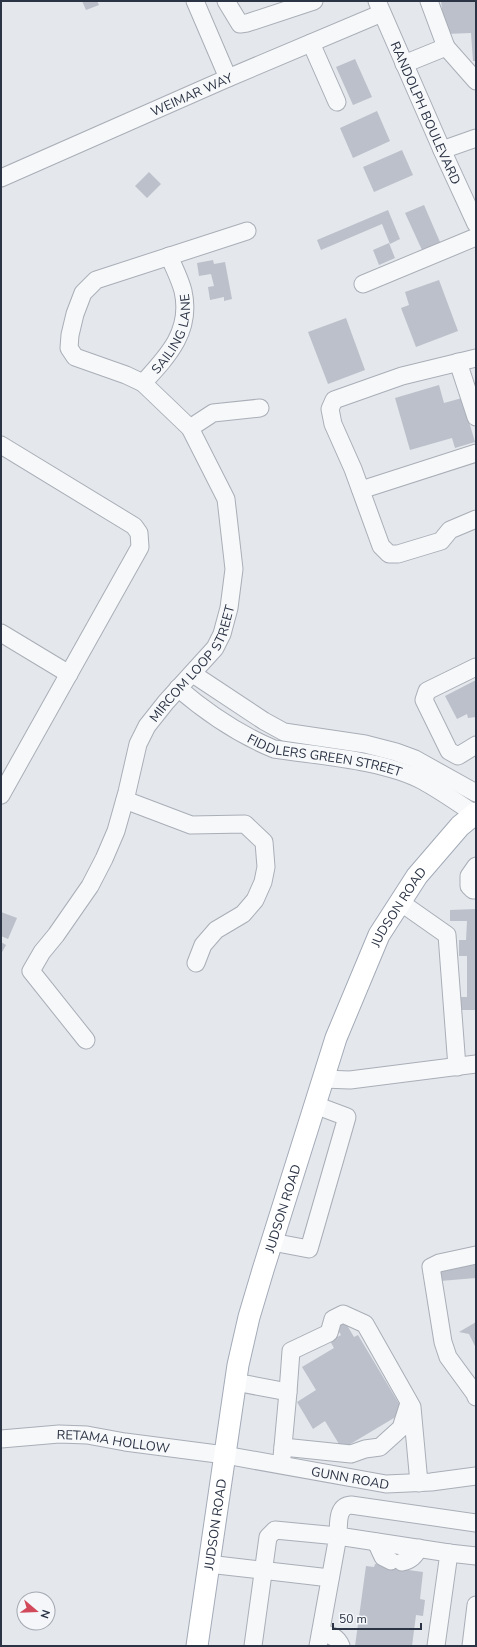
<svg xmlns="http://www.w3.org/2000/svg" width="477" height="1647" viewBox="0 0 477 1647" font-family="'Nunito Sans',sans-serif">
	<rect width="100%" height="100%" fill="#e4e7ec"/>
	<path fill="#bbc0ca" d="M 82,1 L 97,1 L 99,5 L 86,10 Z
		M 441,1 L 476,1 L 476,61 L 473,61 L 471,33 L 445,34 Z
		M 355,59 L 372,97 L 353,105 L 336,67 Z
		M 377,111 L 390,141 L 353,158 L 340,128 Z
		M 402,150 L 413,175 L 374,192 L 363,167 Z
		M 149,172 L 161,184 L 147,198 L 135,186 Z
		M 424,205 L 440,242 L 422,250 L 405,213 Z
		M 388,210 L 400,239 L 390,244 L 382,224 L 321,250 L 317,240 Z
		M 389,243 L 395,258 L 379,265 L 373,250 Z
		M 213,260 L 214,264 L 225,262 L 232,299 L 224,301 L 224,297 L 210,300 L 208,287 L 214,286 L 211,274 L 199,276 L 197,263 Z
		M 439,280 L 458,331 L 416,347 L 401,308 L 409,305 L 405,292 Z
		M 346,318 L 365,370 L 328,384 L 308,332 Z
		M 439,385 L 444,403 L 462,398 L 475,442 L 455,448 L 452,438 L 410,450 L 395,398 Z
		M 476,680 L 476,717 L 468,718 L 467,714 L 457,719 L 445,696 Z
		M 476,909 L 476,1010 L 456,1010 L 456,997 L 467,997 L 467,956 L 459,956 L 459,940 L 466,940 L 467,921 L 450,921 L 450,910 Z
		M 1,912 L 17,918 L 8,939 L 1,936 Z
		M 1,942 L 6,945 L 1,954 Z
		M 476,1264 L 476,1278 L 440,1281 L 439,1267 Z
		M 344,1320 L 354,1337 L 358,1335 L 404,1412 L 342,1449 L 325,1421 L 313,1429 L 297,1402 L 316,1390 L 302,1367 L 334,1348 L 330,1341 L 341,1335 L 335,1325 Z
		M 476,1322 L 476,1348 L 469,1334 L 459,1332 Z
		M 393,1553 L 403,1555 L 401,1569 L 423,1572 L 420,1599 L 425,1600 L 423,1616 L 416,1615 L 412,1646 L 355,1646 L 366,1566 L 374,1567 L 375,1564 L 391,1566 Z"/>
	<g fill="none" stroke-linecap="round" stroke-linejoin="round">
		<defs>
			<g id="minor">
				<path d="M 195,1 L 228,78"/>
				<path d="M 226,1 L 240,24 L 247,23 L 314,1"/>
				<path id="s1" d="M 377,1 L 442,150 L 476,224"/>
				<path d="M 429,1 L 446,47"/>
				<path d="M 311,43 L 337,102"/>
				<path d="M 404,64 L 446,47 L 476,81"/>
				<path d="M 442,150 L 476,138"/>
				<path id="s2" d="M 1,178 L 228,78 L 382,13"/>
				<path d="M 363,284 L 476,237"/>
				<path d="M 476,358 L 402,376 L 334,400 L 330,409 L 333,424 L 353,469 L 381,546 L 389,554 L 398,554 L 441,541 L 450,530 L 476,519"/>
				<path d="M 458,362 L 476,417"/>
				<path id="s3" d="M 143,383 C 168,356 192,331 183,291 C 180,279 174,268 169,256"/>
				<path d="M 190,428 L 213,413 L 260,408"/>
				<path d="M 1,445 L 134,526 L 139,533 L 140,547 L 1,795"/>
				<path d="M 361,490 L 476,453"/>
				<path d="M 1,633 L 69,674"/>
				<path d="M 476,667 L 427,691 L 424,700 L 449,751 L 458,756 L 476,745"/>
				<path d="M 193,674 L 264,721 L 284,732 L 365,744 L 396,752 L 415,759 L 476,793"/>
				<path id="s4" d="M 178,688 C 207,713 238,734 274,749 C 319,756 384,760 423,781 C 441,791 458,803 475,814"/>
				<path d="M 125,800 L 191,825 L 245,824 L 264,842 L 266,867 L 263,882 L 255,900 L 243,914 L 216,930 L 203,945 L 196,963"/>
				<path d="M 476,866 L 469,876 L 469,886 L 473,890 L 476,890"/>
				<path d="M 400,902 L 447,935 L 457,1067"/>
				<path id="s5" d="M 86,1040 L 31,971 L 42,952 L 56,935 L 90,886 L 104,859 L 116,831 L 127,792 L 138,744 L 147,726 L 166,702 L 215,648 L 222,634 L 229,608 L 234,569 L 226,499 L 190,428 L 143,383 L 126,375 L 75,357 L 69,348 L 70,335 L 75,314 L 83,293 L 96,280 L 247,231"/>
				<path d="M 323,1079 L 350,1080 L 476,1064"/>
				<path d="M 272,1242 L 309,1249 L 347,1117 L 315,1105"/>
				<path d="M 476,1255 L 439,1263 L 431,1267 L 443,1342 L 448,1357 L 475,1394 L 476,1397"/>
				<path d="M 235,1382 L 288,1392 L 282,1457"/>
				<path d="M 288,1392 L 291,1351 L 329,1333 L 333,1319 L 343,1314 L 365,1324 L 412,1407 L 419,1483"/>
				<path id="s6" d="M 1,1439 L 59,1434 L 87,1435 L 125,1442 L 225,1455 L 386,1484 L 431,1482 L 476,1476"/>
				<path d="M 283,1447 L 351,1454 L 365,1449 L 380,1447 L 401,1428 L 409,1403"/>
				<path d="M 376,1542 L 383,1557 L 391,1561"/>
				<path d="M 449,1553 L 476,1556"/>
				<path d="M 402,1562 C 411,1560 415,1556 419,1548"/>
				<path d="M 208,1564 L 330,1578"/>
				<path d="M 321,1633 C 330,1635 337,1636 341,1646"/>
				<path d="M 253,1646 L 268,1537 L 275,1530 L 338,1536 L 318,1646"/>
				<path d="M 436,1646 L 449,1553 L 338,1536 C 339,1525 336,1506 351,1505 L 476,1523"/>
				<path d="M 471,1646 L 476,1605"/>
			</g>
			<g id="major">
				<path id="s7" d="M 197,1646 L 238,1365 L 249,1317 L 263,1270 L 336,1038 L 379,935 L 417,876 L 460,826 L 476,813"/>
			</g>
		</defs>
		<use href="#minor" stroke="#a9aeb7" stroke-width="19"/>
		<use href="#major" stroke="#a3abb8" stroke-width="23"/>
		<use href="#minor" stroke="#f7f8fa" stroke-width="17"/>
		<use href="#major" stroke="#fff" stroke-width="21"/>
	</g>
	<g text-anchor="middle" stroke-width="3" stroke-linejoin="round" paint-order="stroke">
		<g font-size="13" fill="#2b3445" stroke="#f4f6f9">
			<text dy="5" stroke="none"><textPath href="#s2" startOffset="208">WEIMAR WAY</textPath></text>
			<text dy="5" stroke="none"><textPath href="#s1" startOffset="122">RANDOLPH BOULEVARD</textPath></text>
			<text dy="5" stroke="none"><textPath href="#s3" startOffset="59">SAILING LANE</textPath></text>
			<text dy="5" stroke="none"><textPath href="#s5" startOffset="441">MIRCOM LOOP STREET</textPath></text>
			<text dy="5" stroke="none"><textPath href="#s4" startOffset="165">FIDDLERS GREEN STREET</textPath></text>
			<text dy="5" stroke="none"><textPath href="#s7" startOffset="771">JUDSON ROAD</textPath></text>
			<text dy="5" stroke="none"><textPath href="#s7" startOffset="447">JUDSON ROAD</textPath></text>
			<text dy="5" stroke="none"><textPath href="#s6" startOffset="113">RETAMA HOLLOW</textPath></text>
			<text dy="5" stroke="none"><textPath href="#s6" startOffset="353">GUNN ROAD</textPath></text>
			<text dy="5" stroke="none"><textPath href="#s7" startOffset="123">JUDSON ROAD</textPath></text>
		</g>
	</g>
	<rect width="477" height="1647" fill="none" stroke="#2b3445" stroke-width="4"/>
	<g transform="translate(36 1611) rotate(109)"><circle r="19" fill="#f4f6f9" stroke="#a4a8b1"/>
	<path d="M0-3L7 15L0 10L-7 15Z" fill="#d1495b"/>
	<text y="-6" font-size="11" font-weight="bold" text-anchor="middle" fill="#2b3445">N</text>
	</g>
	<path d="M333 1623v6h88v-6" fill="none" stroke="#2b3445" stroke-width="2"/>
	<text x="339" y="1623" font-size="12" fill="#2b3445" stroke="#f4f6f9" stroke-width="3" paint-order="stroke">50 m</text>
</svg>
